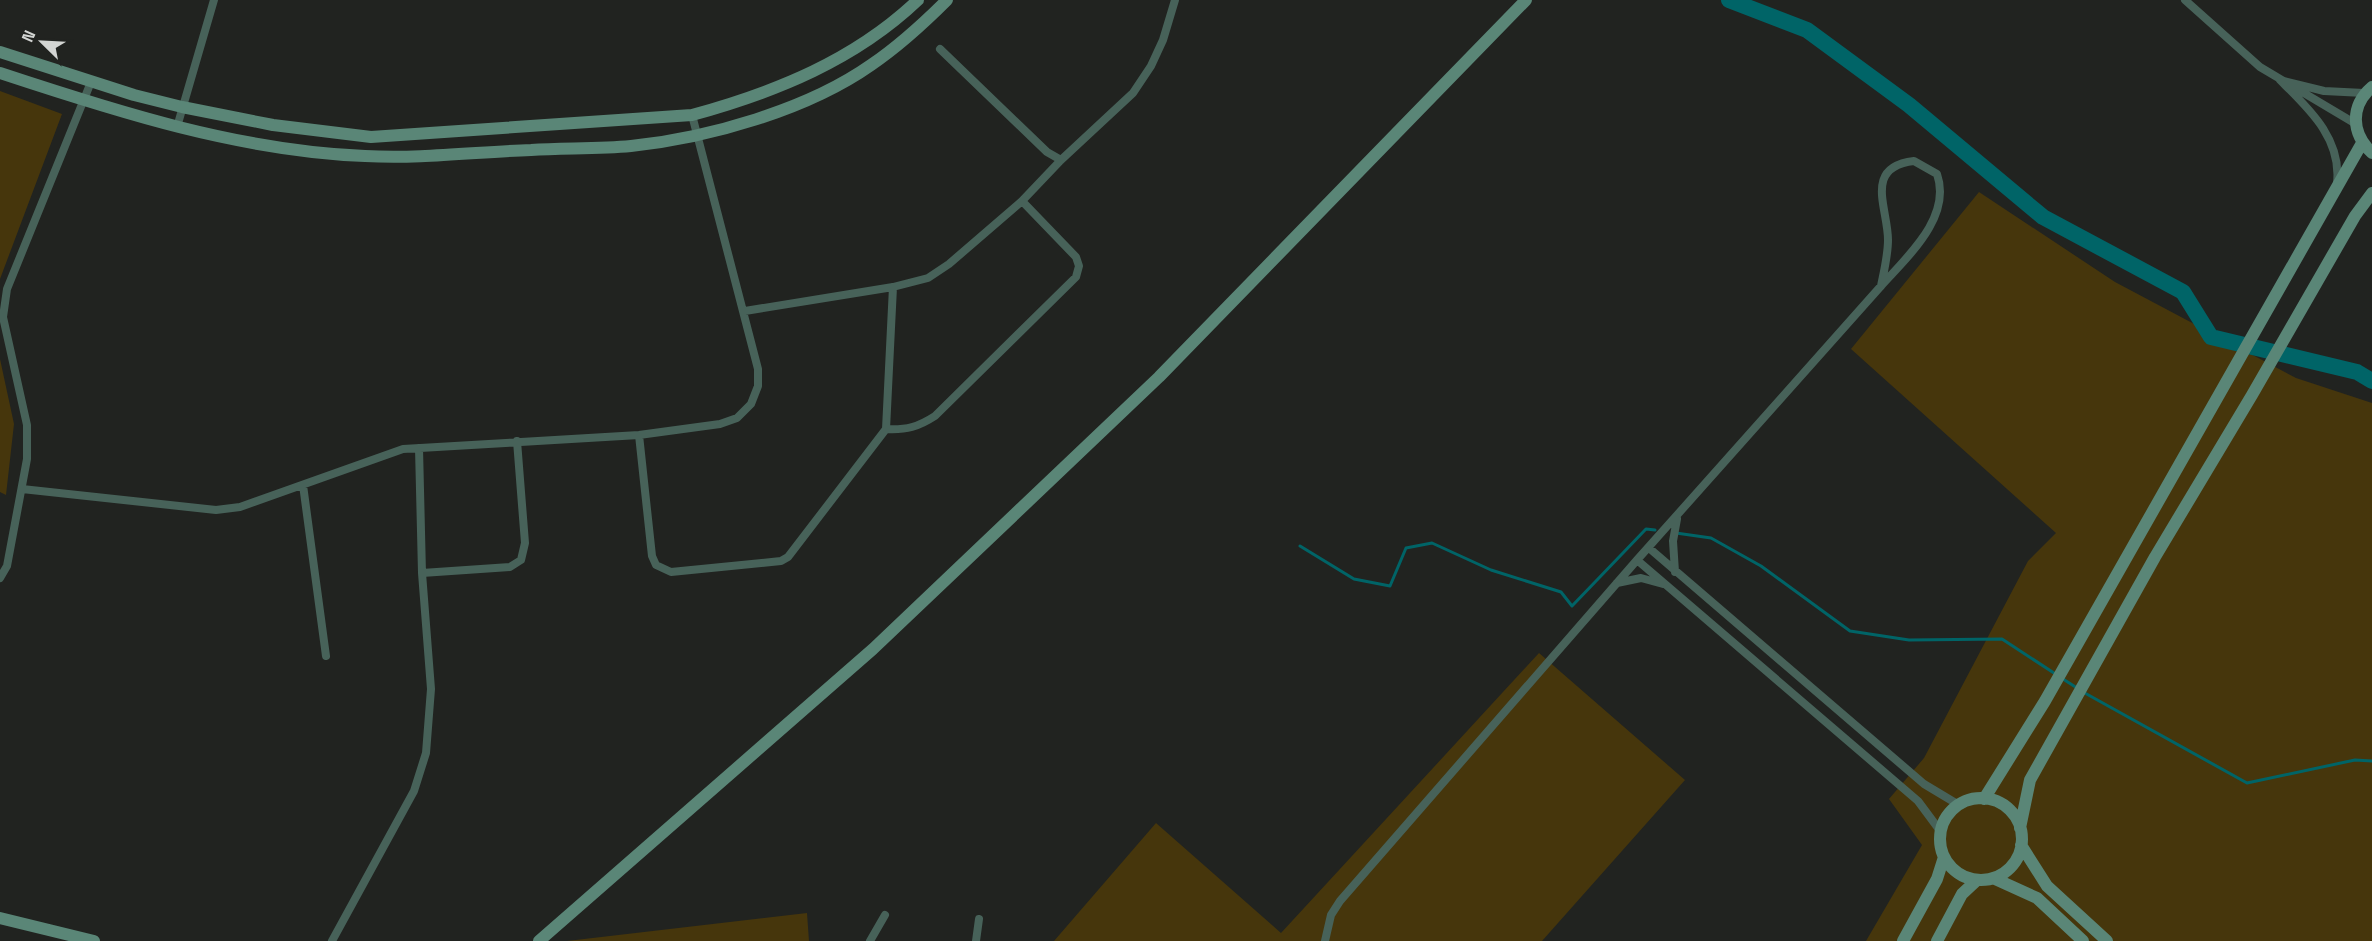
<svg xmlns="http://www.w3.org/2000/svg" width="2372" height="941" viewBox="0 0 2372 941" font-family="'Space Grotesk',sans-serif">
	<rect width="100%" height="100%" fill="#212320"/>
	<path fill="#46360c" d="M 0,91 L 62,114 L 0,279 Z
		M 1979,192 L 2115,282 L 2296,378 L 2372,403 L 2372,941 L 1866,941 L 1922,845 L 1889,799 L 1924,758 L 2028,561 L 2056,533 L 1851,349 Z
		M 0,359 L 14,424 L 6,495 L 0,492 Z
		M 1539,653 L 1685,780 L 1542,941 L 1054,941 L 1156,823 L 1281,933 Z
		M 807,913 L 809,941 L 567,941 Z"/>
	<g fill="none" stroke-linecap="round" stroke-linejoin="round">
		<path stroke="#006467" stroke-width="3" d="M 1676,533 L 1711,538 L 1761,566 L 1850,631 L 1909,640 L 2002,639 L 2057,675
			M 1300,546 L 1354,579 L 1390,586 L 1406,548 L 1432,543 L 1491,570 L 1561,592 L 1572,606 L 1646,529 L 1655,530
			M 2063,679 L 2077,688
			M 2083,692 L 2247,783 L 2355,760 L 2372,761"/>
		<path stroke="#006467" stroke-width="16" d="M 1729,0 L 1807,30 L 1909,105 L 2043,217 L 2183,292 L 2211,337 L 2357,372 L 2372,381"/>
		<path stroke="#476259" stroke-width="8" d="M 2185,0 L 2260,67 L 2356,124
			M 940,49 L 1047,152 L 1061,160
			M 177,127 L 214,0
			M 2337,183 C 2342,138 2308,108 2280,80 L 2324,91 L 2364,93
			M 745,311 L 893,287 L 928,278 L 949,264 L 1022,201 L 1061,160 L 1133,93 L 1151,66 L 1163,40 L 1175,0
			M 886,429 C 907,430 918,427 935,416 L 1076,277 L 1079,266 L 1076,257 L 1022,201
			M 639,435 L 652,556 L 656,565 L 671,572 L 781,561 L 788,557 L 886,429 L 893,287
			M 303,485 L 326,656
			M 22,489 L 216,510 L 240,507 L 403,449 L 639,435 L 720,424 L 737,418 L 751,404 L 758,386 L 758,369 L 692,115
			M 1649,548 L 1924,784 L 1959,805
			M 1637,560 L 1918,801 L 1941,832
			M 1675,572 L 1673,541 L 1677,519
			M 422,573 L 510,567 L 521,560 L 525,543 L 517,441
			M 0,578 L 7,566 L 27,459 L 27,425 L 3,317 L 7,289 L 91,82
			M 1617,583 L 1641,578 L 1663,584
			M 332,941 L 414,791 L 426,753 L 431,689 L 422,573 L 419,448
			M 870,941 L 885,915
			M 976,941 L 979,919
			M 1325,941 L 1331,915 L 1340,901 L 1637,560 L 1881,286 C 1908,256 1952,217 1937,174 L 1914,161 C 1863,167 1888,208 1888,240 C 1888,255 1884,271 1881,286"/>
		<path stroke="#5a8677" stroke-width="12" d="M 0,52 L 134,95 L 182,107 L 273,125 L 371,137 L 692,115 C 776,92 855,60 918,0
			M 0,73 C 118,112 240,151 365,156 C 420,159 476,152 531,150 C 564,148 598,149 631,146 C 708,138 807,110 871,65 C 899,46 923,24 947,0
			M 2372,87 C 2350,106 2351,133 2372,153
			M1940 839a41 41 0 1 1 82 0a41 41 0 1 1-82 0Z
			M 1984,799 L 2045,701 L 2362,143
			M 2020,828 L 2030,780 L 2155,557 L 2252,395 L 2355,216 L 2372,193
			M 2021,845 L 2047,886 L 2107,941
			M 1993,878 L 2037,898 L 2083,941
			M 0,918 L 94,941
			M 539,941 L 873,649 L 1159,377 L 1526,0
			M 1903,941 L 1937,879 L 1944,857
			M 1937,941 L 1962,894 L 1977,880"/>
	</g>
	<g transform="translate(42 42) rotate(294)" stroke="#212320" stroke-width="4.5" paint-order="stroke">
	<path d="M0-4.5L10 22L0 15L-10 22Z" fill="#d3d5d3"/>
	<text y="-9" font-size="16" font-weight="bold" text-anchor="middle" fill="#d3d5d3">N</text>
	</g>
</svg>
